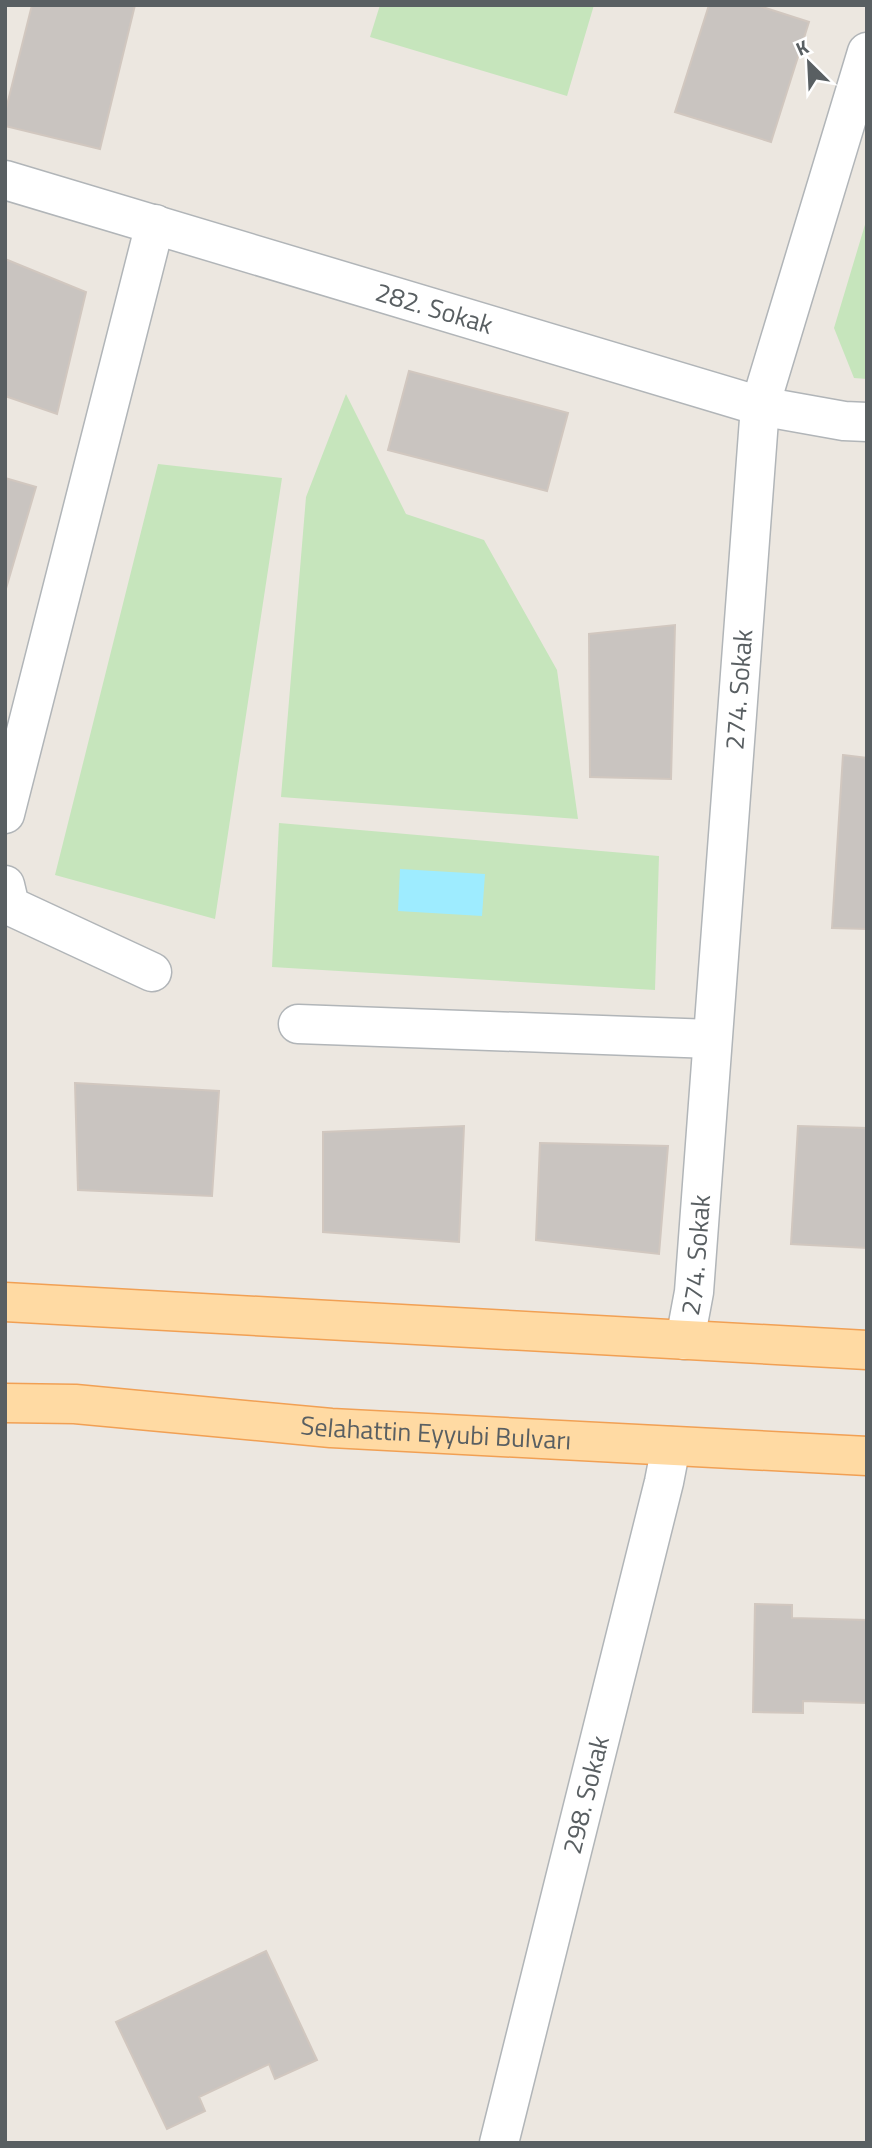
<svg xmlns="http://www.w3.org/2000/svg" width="872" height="2148" viewBox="0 0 872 2148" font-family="'Titillium Web',sans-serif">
	<rect width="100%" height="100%" fill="#ece7e0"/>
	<path fill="#c6e5bc" d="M 380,5 L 594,5 L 567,96 L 370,37 Z
		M 867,218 L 867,379 L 854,378 L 834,328 Z
		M 346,394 L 406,514 L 484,540 L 557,670 L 578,819 L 281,797 L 306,497 Z
		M 158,464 L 282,478 L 215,919 L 55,875 Z
		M 279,823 L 659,856 L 655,990 L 272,967 Z"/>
	<path fill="#9eecff" d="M 400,869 L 485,874 L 482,916 L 398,911 Z"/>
	<path fill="#c9c4c0" stroke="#d1c7bf" stroke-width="2" d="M 32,5 L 135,5 L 100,149 L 5,126 L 5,113 Z
		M 709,5 L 756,5 L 809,22 L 771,142 L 675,112 Z
		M 5,259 L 86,292 L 57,414 L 5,396 Z
		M 409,371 L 568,413 L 547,491 L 388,450 Z
		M 5,478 L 36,487 L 5,592 Z
		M 675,625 L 671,779 L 590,777 L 589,634 Z
		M 843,755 L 867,758 L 867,929 L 832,928 Z
		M 75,1083 L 219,1091 L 212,1196 L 78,1190 Z
		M 464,1126 L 459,1242 L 323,1232 L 323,1132 Z
		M 798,1126 L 867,1128 L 867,1248 L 791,1244 Z
		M 540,1143 L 668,1146 L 659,1254 L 536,1240 Z
		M 755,1604 L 792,1605 L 792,1618 L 867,1620 L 867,1703 L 803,1701 L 803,1713 L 753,1712 Z
		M 266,1951 L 317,2060 L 275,2079 L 269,2064 L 199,2097 L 205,2111 L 167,2129 L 116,2022 Z"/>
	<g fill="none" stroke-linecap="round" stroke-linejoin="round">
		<defs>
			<g id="minor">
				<path id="s1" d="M 5,180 L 760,406 L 844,421 L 867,422"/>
				<path d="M 5,814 L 155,224"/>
				<path d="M 5,885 L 10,906 L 152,972"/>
				<path d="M 298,1024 L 712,1039"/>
				<path id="s2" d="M 685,1340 L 694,1292 L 760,406 L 867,52"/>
				<path id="s3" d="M 499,2143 L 664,1482 L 671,1446"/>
			</g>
			<g id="major">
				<path d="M 5,1302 L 867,1350"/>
				<path id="s4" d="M 5,1403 L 75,1404 L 331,1428 L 867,1456"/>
			</g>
		</defs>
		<use href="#minor" stroke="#b1b5b8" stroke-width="41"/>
		<use href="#major" stroke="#f1a054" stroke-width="41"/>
		<use href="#minor" stroke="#fff" stroke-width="38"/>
		<use href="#major" stroke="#ffdaa3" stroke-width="38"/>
	</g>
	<g text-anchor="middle" stroke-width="6" stroke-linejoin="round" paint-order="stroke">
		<g font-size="26" fill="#595f62" stroke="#fff">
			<text dy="9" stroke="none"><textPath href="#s1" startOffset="448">282. Sokak</textPath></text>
			<text dy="9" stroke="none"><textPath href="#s2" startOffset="653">274. Sokak</textPath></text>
			<text dy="9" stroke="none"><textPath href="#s2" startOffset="86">274. Sokak</textPath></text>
			<text dy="9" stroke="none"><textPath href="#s4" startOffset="432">Selahattin Eyyubi Bulvarı</textPath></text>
			<text dy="9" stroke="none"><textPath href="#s3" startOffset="359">298. Sokak</textPath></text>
		</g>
	</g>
	<rect width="872" height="2148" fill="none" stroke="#595f62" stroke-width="14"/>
	<g transform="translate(809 63) rotate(336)" stroke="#ffffff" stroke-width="5" paint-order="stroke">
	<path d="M0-5L12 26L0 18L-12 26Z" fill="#595f62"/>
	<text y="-10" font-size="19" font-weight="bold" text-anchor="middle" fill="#595f62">K</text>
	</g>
</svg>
